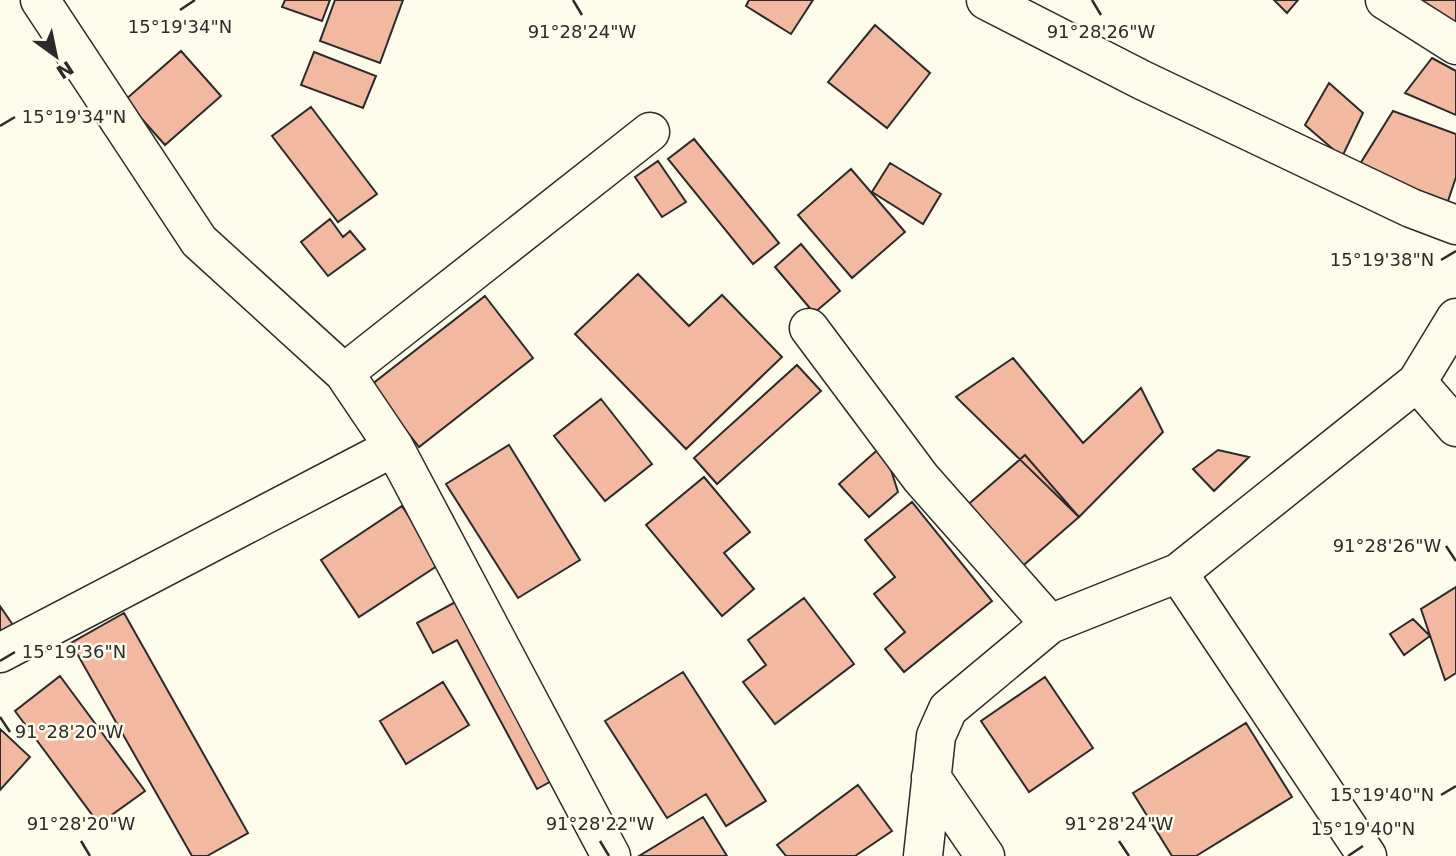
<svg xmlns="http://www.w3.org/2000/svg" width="1456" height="856" viewBox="0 0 1456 856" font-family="'DejaVu Sans',sans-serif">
	<rect width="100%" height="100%" fill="#fdfbea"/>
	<path fill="#f2b8a0" stroke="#2b2b2b" stroke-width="2" d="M 285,0 L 330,0 L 322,21 L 282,7 Z
		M 335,0 L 403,0 L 380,63 L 320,41 Z
		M 749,0 L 813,0 L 791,34 L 746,6 Z
		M 1274,0 L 1298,0 L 1287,13 Z
		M 1423,0 L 1456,0 L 1456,22 L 1421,4 Z
		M 875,25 L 930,73 L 887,128 L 828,82 Z
		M 181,51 L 221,96 L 165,145 L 125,100 Z
		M 314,52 L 376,76 L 363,108 L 301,85 Z
		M 1432,58 L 1456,71 L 1456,115 L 1405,93 Z
		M 1329,83 L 1363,113 L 1342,157 L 1305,125 Z
		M 311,107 L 377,194 L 338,222 L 272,136 Z
		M 1393,111 L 1456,134 L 1456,177 L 1443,216 L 1360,164 Z
		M 694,139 L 779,243 L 753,264 L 668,159 Z
		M 658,161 L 686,202 L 662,217 L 635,177 Z
		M 890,163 L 941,194 L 923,224 L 872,192 Z
		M 851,169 L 905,232 L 852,278 L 798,215 Z
		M 330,219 L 343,237 L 350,231 L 365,249 L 328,276 L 301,242 Z
		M 801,244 L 840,291 L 814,313 L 775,267 Z
		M 638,274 L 689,326 L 722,295 L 782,357 L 686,449 L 575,334 Z
		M 485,296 L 533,358 L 419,447 L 371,385 Z
		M 1013,358 L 1083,443 L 1141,388 L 1163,432 L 1079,517 L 956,397 Z
		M 797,365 L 821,391 L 717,484 L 694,458 Z
		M 601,399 L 652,464 L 605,501 L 554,436 Z
		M 509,445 L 580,560 L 518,598 L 446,484 Z
		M 883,445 L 898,492 L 869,517 L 839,484 Z
		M 1218,450 L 1249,457 L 1214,491 L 1193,469 Z
		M 1025,455 L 1079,517 L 1018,570 L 964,508 Z
		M 704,477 L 750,532 L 724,553 L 754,589 L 722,616 L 646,525 Z
		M 912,502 L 992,601 L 904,672 L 885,649 L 905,632 L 874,594 L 895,577 L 865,540 Z
		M 402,506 L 440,564 L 359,617 L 321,560 Z
		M 1456,587 L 1456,673 L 1445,680 L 1421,609 Z
		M 468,595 L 564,774 L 537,789 L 457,640 L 433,653 L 417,623 Z
		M 804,598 L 854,664 L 775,724 L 743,682 L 766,665 L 748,640 Z
		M 0,606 L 17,631 L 0,643 Z
		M 124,613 L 248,833 L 207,856 L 192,856 L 71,643 Z
		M 1413,619 L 1430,636 L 1404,655 L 1390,634 Z
		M 683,672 L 766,801 L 726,826 L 706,794 L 667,818 L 605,721 Z
		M 60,676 L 145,791 L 99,824 L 15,711 Z
		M 1045,677 L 1093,748 L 1029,792 L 981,721 Z
		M 443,682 L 469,725 L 406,764 L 380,721 Z
		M 1246,723 L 1292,797 L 1196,856 L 1172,856 L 1133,793 Z
		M 0,729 L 30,757 L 0,790 Z
		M 858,785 L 892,831 L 855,856 L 786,856 L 777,845 Z
		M 703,817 L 727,856 L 639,856 Z"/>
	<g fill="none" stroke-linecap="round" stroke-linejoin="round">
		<defs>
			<path id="street" d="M 40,0 L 199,241 L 344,373 L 394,447 L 611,856
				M 986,0 L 1142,80 L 1411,208 L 1456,225
				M 1385,0 L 1456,45
				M 809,328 L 921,478 L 1050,624
				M 344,373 L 650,132
				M 1417,382 L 1456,427
				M 1178,573 L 1367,856
				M 0,653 L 394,447
				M 931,777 L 985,856
				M 923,856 L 936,736 L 948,709 L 1050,624 L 1178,573 L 1417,382 L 1456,318"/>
		</defs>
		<use href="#street" stroke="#2b2b2b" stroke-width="41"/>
		<use href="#street" stroke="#fdfbea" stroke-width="38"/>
	</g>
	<path fill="none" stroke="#2b2b2b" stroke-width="2.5" d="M 573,0 L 582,15M 1092,0 L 1101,15M 180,10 L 195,0M 0,126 L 15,117M 1441,260 L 1456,251M 1446,546 L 1456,561M 0,661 L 15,652M 0,717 L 10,732M 1441,795 L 1456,786M 81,841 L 90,856M 600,841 L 609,856M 1119,841 L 1129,856M 1348,856 L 1363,846"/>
	<g font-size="18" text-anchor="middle" fill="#2b2b2b" stroke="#fdfbea" stroke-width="5" stroke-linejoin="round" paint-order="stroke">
		<text x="180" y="33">15°19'34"N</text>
		<text x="582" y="38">91°28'24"W</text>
		<text x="1101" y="38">91°28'26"W</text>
		<text x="74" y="123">15°19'34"N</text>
		<text x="1382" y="266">15°19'38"N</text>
		<text x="1387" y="552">91°28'26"W</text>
		<text x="74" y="658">15°19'36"N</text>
		<text x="69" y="738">91°28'20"W</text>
		<text x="1382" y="801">15°19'40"N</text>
		<text x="81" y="830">91°28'20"W</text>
		<text x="600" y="830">91°28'22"W</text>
		<text x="1119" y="830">91°28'24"W</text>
		<text x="1363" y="835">15°19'40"N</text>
	</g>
	<g transform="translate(56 56) rotate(147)" stroke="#fdfbea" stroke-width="5" paint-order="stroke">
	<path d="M0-5L12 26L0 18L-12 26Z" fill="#2b2b2b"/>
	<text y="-10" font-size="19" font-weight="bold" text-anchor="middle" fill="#2b2b2b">N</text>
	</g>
</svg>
